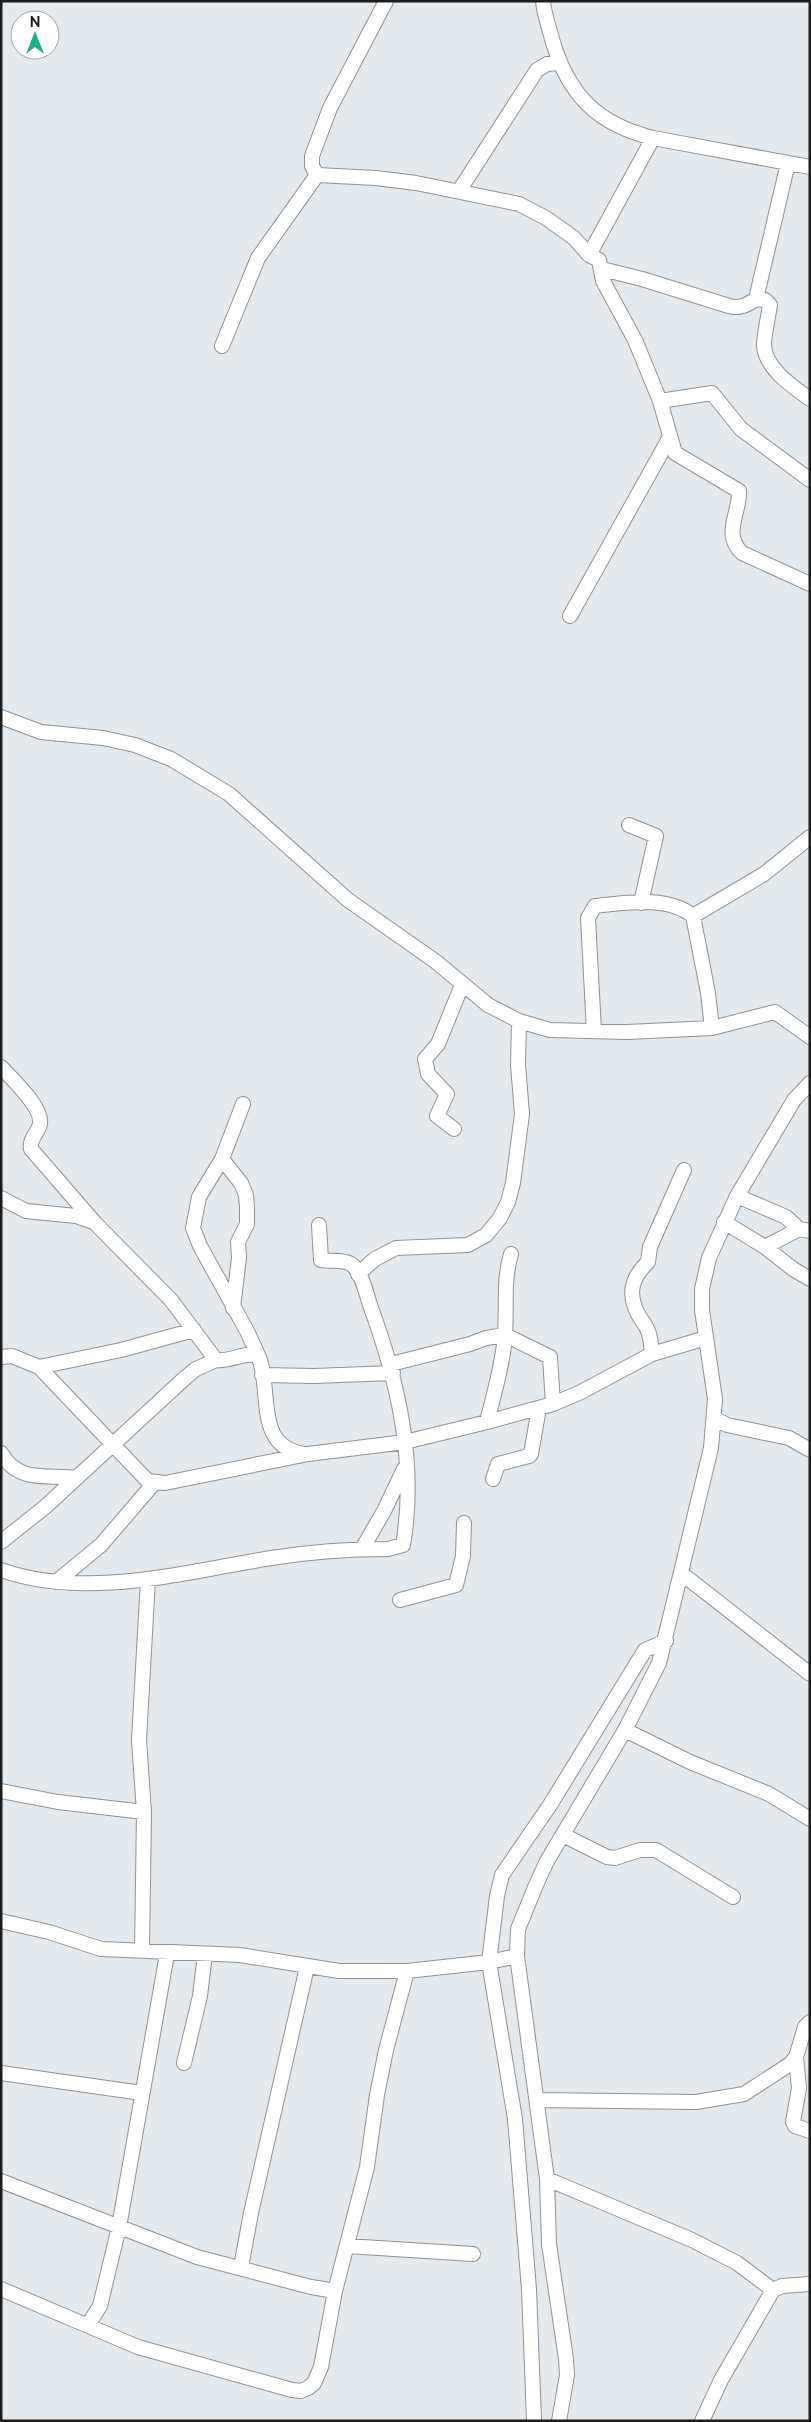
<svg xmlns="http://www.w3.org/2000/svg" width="811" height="2422" viewBox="0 0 811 2422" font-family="Raleway,sans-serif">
	<rect width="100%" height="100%" fill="#e4e9ed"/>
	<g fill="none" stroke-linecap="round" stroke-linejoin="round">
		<defs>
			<path id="minor" d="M 543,1 C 544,14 549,27 552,39 C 568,95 597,124 653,138 L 810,167
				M 653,138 L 589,255 L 599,260 L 603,281 L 635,340 L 660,401 L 675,453 L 739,491 C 740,513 722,534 742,553 L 810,584
				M 317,175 L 376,178 L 416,183 L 519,204 L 546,218 L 574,238 L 589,255
				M 459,191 L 537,70 L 547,64 L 559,63
				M 602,269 L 642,279 L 729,306 C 740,309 747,305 756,299 L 788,163
				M 756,299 L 765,300 L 770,305 C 768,318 765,331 764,343 C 763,367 793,387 810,399
				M 222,346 L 258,258 L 317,175 L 312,166 L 312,156 L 330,108 L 386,1
				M 660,401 L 712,393 L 741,429 L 810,480
				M 570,616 L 670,437
				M 1,717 L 41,732 L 103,738 L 135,745 L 171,759 L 229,794 L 348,900 L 435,961 L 488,1005 L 519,1021 L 550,1030 L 627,1032 L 712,1028 L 775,1012 L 810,1037
				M 629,825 L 656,836 L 641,903
				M 693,916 L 764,874 L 810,837
				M 594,1031 L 588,918 L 595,906 C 624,903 668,895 693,916 L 708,993 L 712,1028
				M 1,1067 C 12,1079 43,1107 40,1124 C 38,1133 29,1139 31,1149 L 95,1223 L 171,1300 L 216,1360 C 231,1362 243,1352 258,1355 C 273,1390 253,1446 304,1454
				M 243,1104 L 222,1159 L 199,1197 L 193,1228 L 200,1246 L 247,1331 L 258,1355
				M 454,1129 L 437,1116 L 447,1094 L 428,1074 L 425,1059 L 438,1044 L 462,985
				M 222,1159 L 241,1183 L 246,1195 L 247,1207 L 247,1224 L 238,1242 L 239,1258 L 233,1308
				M 737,1196 L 786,1217 L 799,1229 L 810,1231
				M 1,1198 L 26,1211 L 76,1216 L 93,1222
				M 724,1222 L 765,1247 L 793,1269 L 810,1279
				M 765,1247 L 799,1229
				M 358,1274 L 375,1259 L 396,1248 L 468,1245 L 486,1235 L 500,1218 L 508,1202 L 513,1183 L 522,1114 L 518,1065 L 519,1021
				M 652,1354 C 651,1347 651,1338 648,1331 C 646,1325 641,1320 638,1314 C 627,1293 632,1277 648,1262 L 650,1247 L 684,1170
				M 1,1357 L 12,1356 L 39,1367 L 141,1474 L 148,1481 L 165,1483 L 308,1454 L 405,1442 L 487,1422 L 553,1404 L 581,1392 L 652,1354 L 706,1338
				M 391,1364 L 470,1344 L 486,1338 L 505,1335 L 550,1357 L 553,1404
				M 39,1367 L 121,1350 L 194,1330
				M 262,1375 L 314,1376 L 393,1373
				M 714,1418 L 727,1425 L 789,1438 L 810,1450
				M 487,1422 C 494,1393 503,1364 505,1335 C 507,1307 503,1281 511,1254
				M 1,1453 C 19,1484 46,1474 77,1478
				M 493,1479 L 498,1464 L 529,1456 L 531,1454 L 539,1408
				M 1,1542 L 45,1507 L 186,1377 L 196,1369 L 216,1360
				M 362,1549 L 384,1511 L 404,1469
				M 1,1570 C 87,1600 184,1572 271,1558 C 309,1552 349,1549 388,1549 L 403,1545 C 417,1463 398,1381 370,1305 C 366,1293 362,1272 351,1264 C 343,1259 330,1262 321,1260 L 319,1225
				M 681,1573 L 810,1674
				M 56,1582 L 101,1545 L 155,1482
				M 400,1600 L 456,1585 L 463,1556 L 464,1523
				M 625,1730 L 690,1762 L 769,1794 L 810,1819
				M 1,1791 L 58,1802 L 144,1812
				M 563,1835 L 607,1857 L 615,1858 L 640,1850 L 656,1850 L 733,1897
				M 1,1921 L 49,1932 L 101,1949 L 240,1955 L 339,1971 L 407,1971 L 489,1962 L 517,1956
				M 142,1951 L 144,1812 L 139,1740 L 148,1579
				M 796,2057 L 799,2088 L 793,2122 L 795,2126 L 810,2131
				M 184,2063 L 200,1996 L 205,1954
				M 1,2073 L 142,2093
				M 537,2100 L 696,2102 L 744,2094 L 790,2064 L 796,2057 L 805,2027 L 810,2022
				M 547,2179 L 692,2240 L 737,2263 L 773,2290
				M 1,2181 L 197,2257 L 311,2287 L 335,2291
				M 347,2246 L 473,2254
				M 241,2267 L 251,2213 L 307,1967
				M 1,2289 L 138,2347 L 292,2390 L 301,2391 L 308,2388 L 314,2383 L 321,2367 L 335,2291 L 367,2167 L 377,2095 L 386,2050 L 407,1971
				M 88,2325 L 100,2306 L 119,2227 L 167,1954
				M 534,2420 L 529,2289 L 515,2119 L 489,1962 L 497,1896 L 502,1875 L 550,1805 L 645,1650 L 666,1641
				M 559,2421 L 567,2375 L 566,2359 L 549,2244 L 547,2179 L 517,1956 L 518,1929 L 536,1885 L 547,1861 L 625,1730 L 659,1663 L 711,1448 L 715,1399 L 702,1310 L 702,1289 L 709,1258 L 737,1196 L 794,1100 L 810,1083
				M 702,2421 L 721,2380 L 773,2290 L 782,2286 L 810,2284"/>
		</defs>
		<use href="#minor" stroke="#919191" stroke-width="16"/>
		<use href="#minor" stroke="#fff" stroke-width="14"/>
	</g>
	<rect width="811" height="2422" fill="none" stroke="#1d1d1d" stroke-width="5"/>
	<g transform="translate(35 35)"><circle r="24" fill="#ffffff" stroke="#a5a5a5"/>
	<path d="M0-4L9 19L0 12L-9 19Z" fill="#18b188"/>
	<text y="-8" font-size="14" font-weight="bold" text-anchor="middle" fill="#1d1d1d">N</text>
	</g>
</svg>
